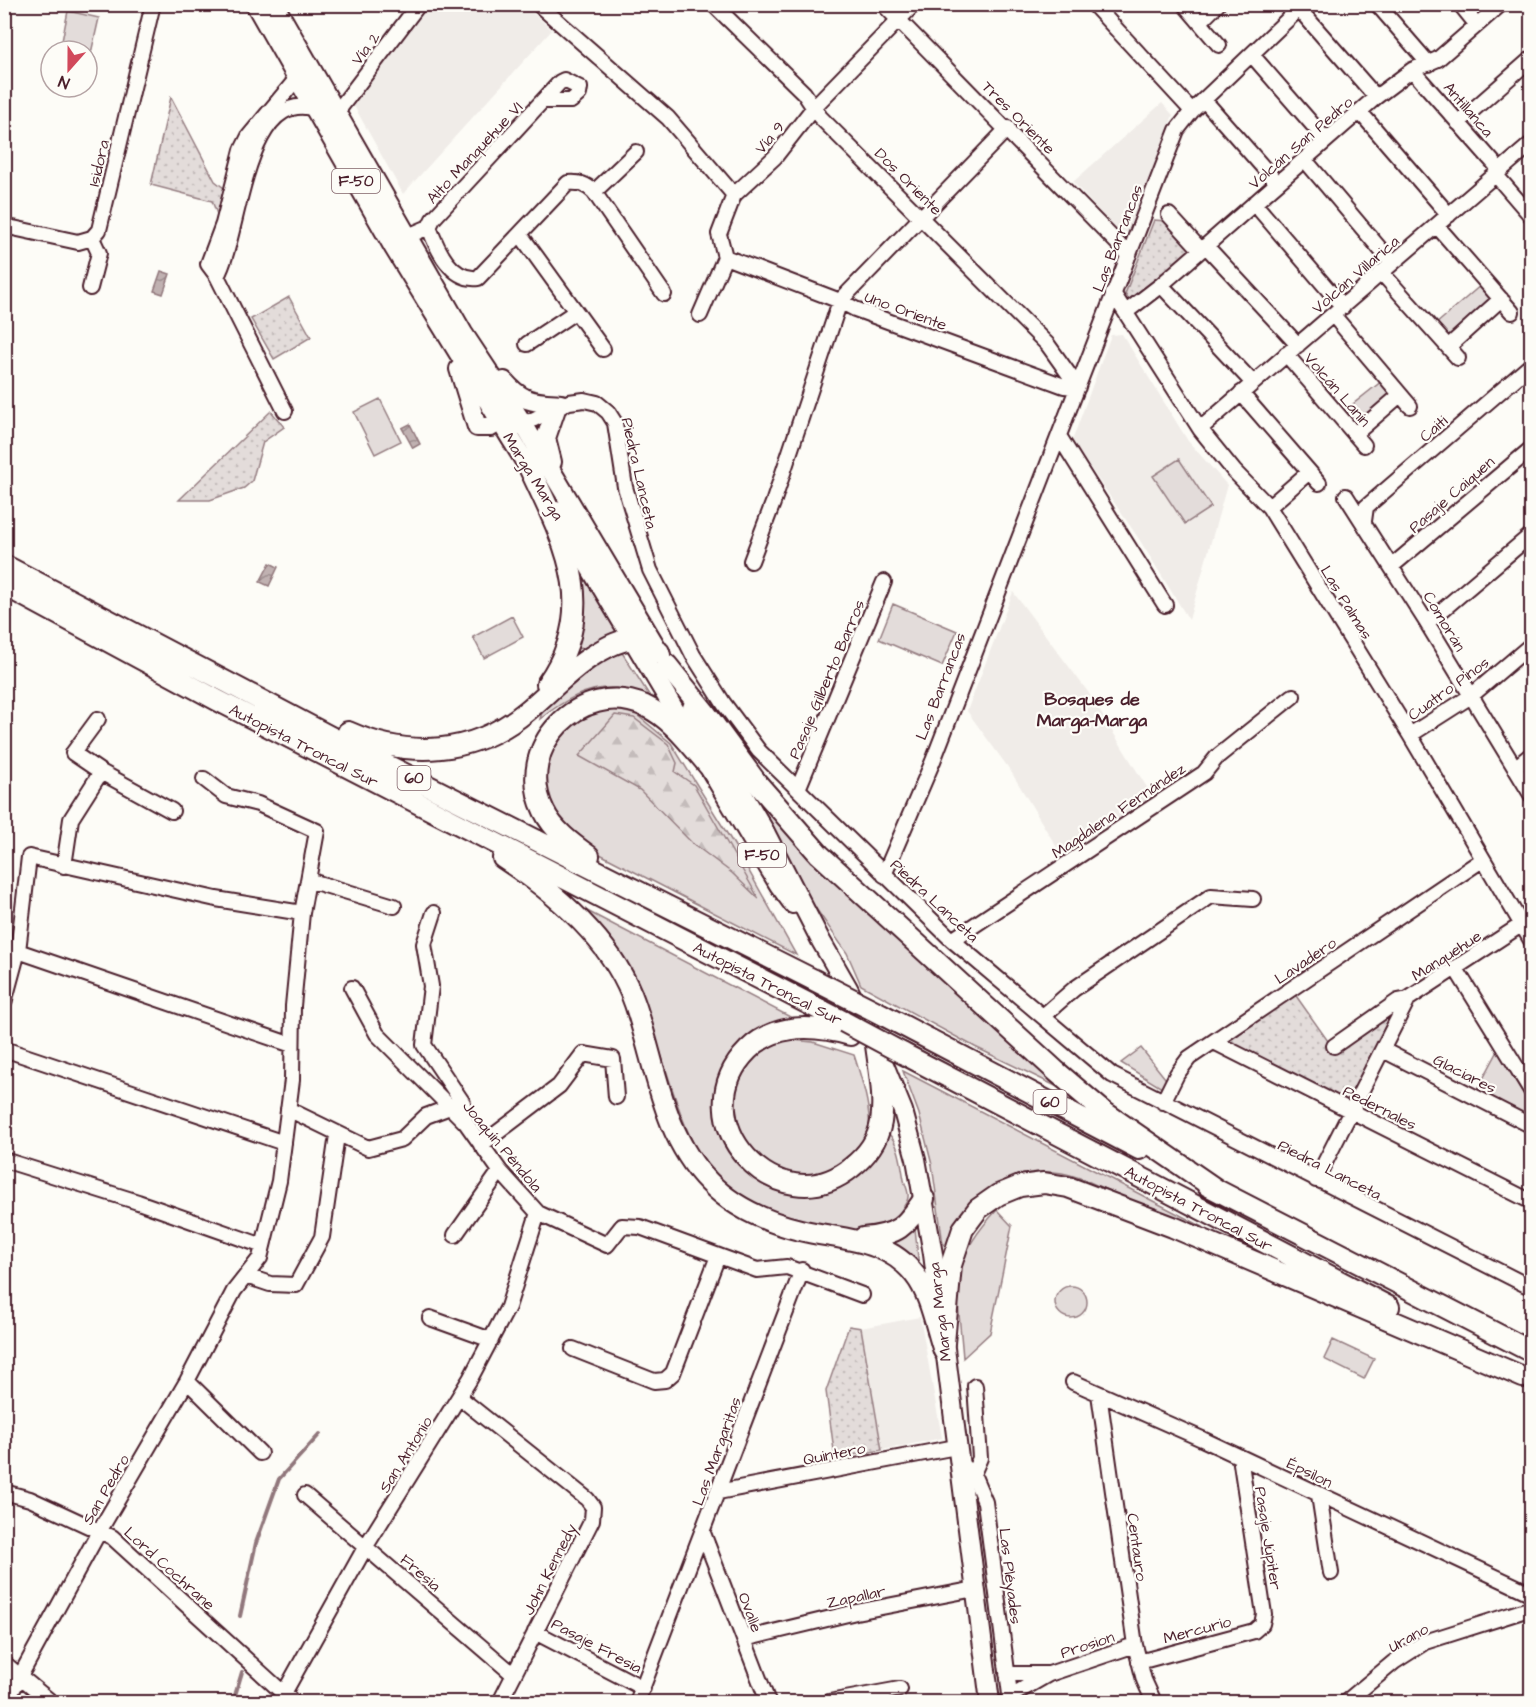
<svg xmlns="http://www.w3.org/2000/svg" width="1536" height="1707" viewBox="0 0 1536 1707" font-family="'Architects Daughter',sans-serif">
	<defs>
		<pattern id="forest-firs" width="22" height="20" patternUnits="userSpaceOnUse" patternTransform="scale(1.5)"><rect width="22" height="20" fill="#e3dcda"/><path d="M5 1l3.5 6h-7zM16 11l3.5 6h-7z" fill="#c4bcbb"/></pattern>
		<pattern id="park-dots" width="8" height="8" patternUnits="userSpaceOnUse" patternTransform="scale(1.5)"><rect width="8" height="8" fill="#e3dcda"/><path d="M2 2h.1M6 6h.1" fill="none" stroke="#c4bcbb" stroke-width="1.8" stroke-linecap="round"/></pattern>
		<pattern id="water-waves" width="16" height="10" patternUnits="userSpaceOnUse" patternTransform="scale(1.5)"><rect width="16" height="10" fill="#c0b1b1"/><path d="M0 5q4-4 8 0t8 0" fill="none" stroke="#9e8f90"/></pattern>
	</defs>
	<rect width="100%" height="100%" fill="#fdfcf7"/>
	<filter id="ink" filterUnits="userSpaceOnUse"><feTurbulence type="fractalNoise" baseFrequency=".0167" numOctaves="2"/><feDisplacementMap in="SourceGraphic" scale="12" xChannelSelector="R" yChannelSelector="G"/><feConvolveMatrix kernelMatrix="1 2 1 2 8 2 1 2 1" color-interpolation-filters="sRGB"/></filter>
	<g filter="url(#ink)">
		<path fill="#f0ece8" d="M 431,4 L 524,5 L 552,30 L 403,194 L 353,104 Z
			M 1162,103 L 1173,115 L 1125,240 L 1073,182 Z
			M 1122,334 L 1188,441 L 1227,485 L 1189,620 L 1139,539 L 1072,441 L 1111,335 Z
			M 1013,592 L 1088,692 L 1156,802 L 1065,861 L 1010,770 L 967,711 Z
			M 920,1317 L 942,1438 L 882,1450 L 861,1328 Z"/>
		<path fill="#e3dcda" stroke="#967e82" stroke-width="1.5" d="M 68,11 L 99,18 L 87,71 L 87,51 L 60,51 Z
			M 1482,284 L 1496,299 L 1448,341 L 1435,325 Z
			M 1382,381 L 1398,398 L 1356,433 L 1343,412 Z
			M 380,399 L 401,441 L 375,454 L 354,412 Z
			M 1179,459 L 1211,507 L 1185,524 L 1153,476 Z
			M 580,566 L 619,631 L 585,648 L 575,649 C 582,620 585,596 580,566 Z
			M 893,604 L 957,631 L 942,666 L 879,639 Z
			M 512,616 L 523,637 L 484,658 L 473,637 Z
			M 614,650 L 623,654 L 651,698 C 641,695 629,689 618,688 C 588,685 563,701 540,719 L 546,699 Z
			M 610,708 L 637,715 L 671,743 L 736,848 L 796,955 L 596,852 L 561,822 L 547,792 L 545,760 L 559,732 L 582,714 Z
			M 748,785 L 1066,1091 L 975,1047 L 861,985 L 847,953 L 812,903 Z
			M 568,901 L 798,1021 L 730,1060 L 735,1157 L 826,1190 C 856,1180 876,1162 888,1133 C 900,1145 901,1164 904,1180 C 905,1185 909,1192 908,1197 C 908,1201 904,1206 902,1209 C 879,1254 762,1216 732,1192 C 675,1148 672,1060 639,1001 C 620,966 592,934 568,901 Z
			M 782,1039 L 813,1042 L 854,1055 C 861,1077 879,1128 863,1149 C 853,1161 835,1171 823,1181 L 764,1168 L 730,1116 L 732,1083 L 749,1056 Z
			M 1141,1048 L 1169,1083 L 1165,1090 L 1121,1063 Z
			M 1498,1051 L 1531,1107 L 1531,1120 L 1476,1092 Z
			M 903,1071 L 1203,1227 L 1202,1232 C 1172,1219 1143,1206 1114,1193 C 1097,1186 1081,1176 1062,1173 C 1010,1165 966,1197 947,1245 L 943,1244 L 932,1165 L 919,1114 Z
			M 997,1210 L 1012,1226 L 990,1333 L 963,1358 C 958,1289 945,1265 997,1210 Z
			M 915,1228 L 919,1268 L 885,1243 L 900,1239 Z
			M1055 1302a16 16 0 1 1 32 0a16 16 0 1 1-32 0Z
			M 1333,1340 L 1374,1359 L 1364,1379 L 1324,1359 Z"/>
		<path fill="url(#forest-firs)" stroke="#967e82" stroke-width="1.5" d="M 615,715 L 634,718 L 668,744 L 677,763 L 675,772 L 694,785 L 759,899 L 732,873 L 692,843 L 640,790 L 579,756 Z"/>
		<path fill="url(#park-dots)" stroke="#967e82" stroke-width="1.5" d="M 171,97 L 215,181 L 224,188 L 217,214 L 212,201 L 151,185 Z
			M 1154,220 L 1166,221 L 1194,250 L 1131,303 L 1125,294 Z
			M 289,297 L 311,337 L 274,359 L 251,319 Z
			M 271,411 L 284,427 L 263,442 L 252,481 L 244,488 L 210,500 L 179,500 Z
			M 1294,993 L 1335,1051 L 1395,1009 L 1348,1103 L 1224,1042 Z
			M 849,1326 L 861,1328 L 882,1450 L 835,1458 L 826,1391 Z"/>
		<path fill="url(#water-waves)" stroke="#91777b" stroke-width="1.5" d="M 161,271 L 170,274 L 163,294 L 154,291 Z
			M 410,424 L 420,444 L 413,448 L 402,428 Z
			M 270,563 L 278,567 L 269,586 L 260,582 Z"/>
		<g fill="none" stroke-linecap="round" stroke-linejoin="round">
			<path stroke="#91777b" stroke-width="4" d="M 240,1616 L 256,1543 L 279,1479 L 320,1434
				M 233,1702 L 242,1672"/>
			<defs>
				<path id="minor" d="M 538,4 L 668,118 L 734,195
					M 713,4 L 804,93 L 820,117 L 1048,345 L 1078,387
					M 883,4 L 1129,255
					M 1093,4 L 1192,111
					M 1184,4 L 1219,45
					M 1377,4 L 1429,64
					M 1460,4 L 1477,25
					M 1299,9 L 1376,97
					M 1200,22 L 1218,4
					M 1252,55 L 1326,140
					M 1412,70 L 1500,170
					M 1204,100 L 1277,183
					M 337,112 L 419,4
					M 1360,112 L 1449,215
					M 1458,123 L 1532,58
					M 1305,160 L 1392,263
					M 1495,174 L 1532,217
					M 594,192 L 636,152
					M 1254,203 L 1343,307
					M 1169,215 L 1201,250
					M 4,226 L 78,242 L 92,238 L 99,230 L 153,4
					M 1437,226 L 1512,312
					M 429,227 C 437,249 451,281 478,278 L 568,183 C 579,182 586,184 594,192 L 664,294
					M 520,234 L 603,349
					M 408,236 L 429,227 L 433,219 L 560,82 L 564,80 L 580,88 L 579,94 L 571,101 L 544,101
					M 1206,246 L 1298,345
					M 725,257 L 840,301 L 855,309 L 1064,386 L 1078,387
					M 1381,272 L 1458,358
					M 217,276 C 240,237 244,87 315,109
					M 1161,285 L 1253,383
					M 90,288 L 99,253 L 92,238
					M 1113,293 L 1200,429 L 1234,471 L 1269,507 L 1410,735 L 1532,942
					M 1126,312 L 1161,285 L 1376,97 L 1412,70 L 1438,59 L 1501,4
					M 700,315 L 725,257 L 719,234 L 734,195 L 775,157 L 814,107 L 914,4
					M 1333,315 L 1410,406
					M 527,344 L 575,312
					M 1448,347 L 1501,299
					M 1286,354 L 1364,445
					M 1241,393 L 1319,483
					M 285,411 L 217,276 L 208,264 L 223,224 L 242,150 L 249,136 L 298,77 L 304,78
					M 516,428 L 569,402 L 584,400 L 597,403 L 608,412 L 615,423 L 625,487 L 650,570 L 693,655 L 724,704 L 759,751 L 952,940 L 1112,1075 L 1532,1288
					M 1200,429 L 1532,143
					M 1355,434 L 1400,395
					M 1059,436 L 1165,605
					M 1346,496 L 1427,623 L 1532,796
					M 1269,507 L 1309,472
					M 1364,521 L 1366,507 L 1532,364
					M 751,561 L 773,503 L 840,301 L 1008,128
					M 1392,566 L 1532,448
					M 1427,623 L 1532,534
					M 98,719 L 73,753 L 101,772 L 172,811
					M 1410,735 L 1471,696 L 1532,644
					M 1515,768 L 1532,754
					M 798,789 L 884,582
					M 64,866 L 71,819 L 101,772
					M 884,875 L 933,761 L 1177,130 L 1192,111 L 1304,4
					M 308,880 L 394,906
					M 434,913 L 424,944 L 431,986 L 424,1045 L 463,1103 L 466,1123
					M 952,940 L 1204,773 L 1217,757 L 1293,696
					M 18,951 L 292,1045
					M 1456,969 L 1532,1092
					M 352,988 L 377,1034 L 466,1123 L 500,1171 L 538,1213 L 607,1245 L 622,1226 L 640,1227 L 757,1270 L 787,1267 L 862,1295
					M 4,1003 L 18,951 L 29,857 L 216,899 L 302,913
					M 1043,1016 L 1074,989 L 1211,896 L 1253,899
					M 1214,1042 L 1532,1202
					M 1334,1046 L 1398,1001 L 1408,999
					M 4,1049 L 284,1143
					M 1383,1050 L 1532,1126
					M 1163,1102 L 1177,1074 L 1189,1058 L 1482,860
					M 288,1109 L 368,1148 L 402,1139 L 426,1116 L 450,1107
					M 481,1145 L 559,1086 L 583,1054 L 613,1059 L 616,1097
					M 4,1160 L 138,1202 L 263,1246
					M 1316,1180 L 1408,999 L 1521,925
					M 455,1235 L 500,1171
					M 246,1276 L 270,1284 L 296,1285 L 322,1237 L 337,1135
					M 430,1318 L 491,1340
					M 573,1349 L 654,1381 L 665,1380 L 673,1373 L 718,1256
					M 187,1381 L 260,1453
					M 1073,1382 L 1202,1439 L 1532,1594
					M 1099,1394 L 1135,1645 L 1144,1680 L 1154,1702
					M 459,1397 L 587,1499 L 593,1507 L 592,1520 L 500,1702
					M 959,1463 L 973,1474 L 985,1502 L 1011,1702
					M 973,1474 L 980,1458 L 975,1386
					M 4,1492 L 30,1499 L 112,1537 L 293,1702
					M 718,1492 L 956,1447
					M 305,1495 L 514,1675
					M 1319,1495 L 1331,1573
					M 703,1533 L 768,1702
					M 535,1632 L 643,1688
					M 744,1639 L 856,1612 L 975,1589
					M 1139,1662 L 1254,1631 L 1262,1624 L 1264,1614 L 1240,1457
					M 4,1663 L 51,1702
					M 1007,1674 L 1047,1674
					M 1009,1697 L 1049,1674 L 1135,1645
					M 6,1702 L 100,1530 L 187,1381 L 234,1291 L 260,1258 L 279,1181 L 292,1080 L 293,1006 L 302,913 L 317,831 L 258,804 L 226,796 L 204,779
					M 279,1702 L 366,1546 L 470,1379 L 508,1307 L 538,1213
					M 637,1702 L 802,1270
					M 829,1702 L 900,1689
					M 1346,1702 L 1394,1662 L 1425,1642 L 1532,1608"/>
				<path id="major" d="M 255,4 L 394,248 L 535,478
					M 274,4 L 463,333 L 524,425 L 661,655
					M 459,369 L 477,427 L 491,427 L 509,413
					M 504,381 C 523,403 534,402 561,404
					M 552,462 L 546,438 L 557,406
					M 556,511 L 779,885 L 793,904
					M 692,708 L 764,830 L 821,941 L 848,988 L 876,1045 L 903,1111 L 916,1159 L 933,1254 L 990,1702"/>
				<path id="highway" d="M 528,465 C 563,540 602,606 547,684
					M 4,565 L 329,736 L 814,980
					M 4,585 L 217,700 L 844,1022
					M 667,665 L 704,711 L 757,783 L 819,854 L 1057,1072 L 1104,1112 L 1217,1190
					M 348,732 C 409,759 474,755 527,711 C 550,692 570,669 597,653 C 607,647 622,638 635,640 C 643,641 652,648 659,652
					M 589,856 C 572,844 553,830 544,811 C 513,748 580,678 645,706 C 671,718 690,744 708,765
					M 503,858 C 556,893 614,942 635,1004 C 656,1065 662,1135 709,1182 C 733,1207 767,1222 800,1230 C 841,1240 887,1238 915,1275 C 931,1295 936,1328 944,1351
					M 883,1015 L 1139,1149
					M 850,1035 C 815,1025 776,1022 748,1050 C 679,1119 778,1228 852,1167 C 866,1156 878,1140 881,1122 C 885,1097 879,1069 876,1045
					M 902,1053 L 1389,1307
					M 1207,1185 L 1532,1352
					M 863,1238 C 898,1235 905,1227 924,1199
					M 944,1343 L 951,1265 L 963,1229 L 978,1209 L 998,1195 L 1020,1186 L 1044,1183 L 1068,1187 L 1173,1227 L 1523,1377"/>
			</defs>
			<use href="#minor" stroke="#4a1f2b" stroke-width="18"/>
			<use href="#major" stroke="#4a1f2b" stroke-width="22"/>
			<use href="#highway" stroke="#4a1f2b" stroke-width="24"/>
			<use href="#minor" stroke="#fdfcf7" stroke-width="14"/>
			<use href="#major" stroke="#fdfcf7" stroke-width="18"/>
			<use href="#highway" stroke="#fdfcf7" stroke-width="20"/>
			<defs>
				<path id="highway-bridge" d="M 814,980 L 883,1015
					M 844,1022 L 902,1053"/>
			</defs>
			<use href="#highway-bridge" stroke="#4a1f2b" stroke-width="24" stroke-linecap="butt"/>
			<use href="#highway-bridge" stroke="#fdfcf7" stroke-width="20"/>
		</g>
	</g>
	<g text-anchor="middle" stroke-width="4.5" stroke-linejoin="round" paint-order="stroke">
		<g fill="#fdfcf7" stroke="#806168" stroke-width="1.5">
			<rect x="332" y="169" width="48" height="24" rx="4.5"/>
			<rect x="397.5" y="766" width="33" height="24" rx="4.5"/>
			<rect x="738" y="843" width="48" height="24" rx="4.5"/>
			<rect x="1033.5" y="1090" width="33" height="24" rx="4.5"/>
		</g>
		<g font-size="15" font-weight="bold" fill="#4a1f2b">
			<text x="356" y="186">F-50</text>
			<text x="414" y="783">60</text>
			<text x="762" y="860">F-50</text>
			<text x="1050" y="1107">60</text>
		</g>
		<g font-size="16" fill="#4a1f2b" stroke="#fdfcf7">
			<text transform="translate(365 48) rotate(-53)" y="6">Vía 2</text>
			<text transform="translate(1469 109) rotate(49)" y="6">Antillanca</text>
			<text transform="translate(1019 117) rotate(45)" y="6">Tres Oriente</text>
			<text transform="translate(769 137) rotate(-50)" y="6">Vía 9</text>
			<text transform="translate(1300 142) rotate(-41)" y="6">Volcán San Pedro</text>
			<text transform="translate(474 152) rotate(-47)" y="6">Alto Manquehue VI</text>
			<text transform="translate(98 163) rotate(-77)" y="6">Isidora</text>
			<text transform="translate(909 181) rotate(45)" y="6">Dos Oriente</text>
			<text transform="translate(1117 238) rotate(-69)" y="6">Las Barrancas</text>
			<text transform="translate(1355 274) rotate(-41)" y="6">Volcán Villarica</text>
			<text transform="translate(906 310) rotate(20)" y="6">Uno Oriente</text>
			<text transform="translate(1338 389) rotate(49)" y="6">Volcán Lanín</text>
			<text transform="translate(1433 428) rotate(-41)" y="6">Caiti</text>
			<text transform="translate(640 473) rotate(77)" y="6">Piedra Lanceta</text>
			<text transform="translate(534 476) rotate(58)" y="6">Marga Marga</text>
			<text transform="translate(1451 494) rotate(-41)" y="6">Pasaje Caiquen</text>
			<text transform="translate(1347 602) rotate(58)" y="6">Las Palmas</text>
			<text transform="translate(1445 621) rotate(59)" y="6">Comorán</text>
			<text transform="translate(826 679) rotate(-67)" y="6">Pasaje Gilberto Barros</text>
			<text transform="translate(940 686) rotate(-69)" y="6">Las Barrancas</text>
			<text transform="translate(1448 688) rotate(-36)" y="6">Cuatro Pinos</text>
			<text transform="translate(304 745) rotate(27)" y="6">Autopista Troncal Sur</text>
			<text transform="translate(1118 810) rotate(-34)" y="6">Magdalena Fernández</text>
			<text transform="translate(935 900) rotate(43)" y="6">Piedra Lanceta</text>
			<text transform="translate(1446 955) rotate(-33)" y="6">Manquehue</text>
			<text transform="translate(1305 960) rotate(-34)" y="6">Lavadero</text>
			<text transform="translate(768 983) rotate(27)" y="6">Autopista Troncal Sur</text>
			<text transform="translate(1465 1073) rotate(27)" y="6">Glaciares</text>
			<text transform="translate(1380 1107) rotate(27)" y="6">Pedernales</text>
			<text transform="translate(503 1146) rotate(50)" y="6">Joaquín Péndola</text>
			<text transform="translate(1330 1169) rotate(27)" y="6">Piedra Lanceta</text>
			<text transform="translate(1199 1208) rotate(28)" y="6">Autopista Troncal Sur</text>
			<text transform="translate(939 1312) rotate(-97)" y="6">Marga Marga</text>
			<text transform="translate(716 1451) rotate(-70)" y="6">Las Margaritas</text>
			<text transform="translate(834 1453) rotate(-11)" y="6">Quintero</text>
			<text transform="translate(405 1454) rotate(-58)" y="6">San Antonio</text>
			<text transform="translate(1310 1472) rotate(26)" y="6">Épsilon</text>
			<text transform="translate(105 1489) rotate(-60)" y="6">San Pedro</text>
			<text transform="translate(1269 1538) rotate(81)" y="6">Pasaje Júpiter</text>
			<text transform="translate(1138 1547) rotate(82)" y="6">Centauro</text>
			<text transform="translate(170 1568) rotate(42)" y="6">Lord Cochrane</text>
			<text transform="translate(549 1569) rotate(-63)" y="6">John Kennedy</text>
			<text transform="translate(421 1572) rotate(41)" y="6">Fresia</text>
			<text transform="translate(1011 1576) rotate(83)" y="6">Las Pléyades</text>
			<text transform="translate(856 1596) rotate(-12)" y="6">Zapallar</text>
			<text transform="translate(751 1612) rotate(69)" y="6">Ovalle</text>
			<text transform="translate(1197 1629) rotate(-15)" y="6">Mercurio</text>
			<text transform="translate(1408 1637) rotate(-29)" y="6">Urano</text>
			<text transform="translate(1087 1644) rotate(-18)" y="6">Prosion</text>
			<text transform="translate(597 1645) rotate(28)" y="6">Pasaje Fresia</text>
		</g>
		<g font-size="18" font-weight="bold" fill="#4a1f2b" stroke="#fdfcf7">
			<text x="1092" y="705">Bosques de<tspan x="1092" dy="21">Marga-Marga</tspan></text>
		</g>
	</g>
	<rect width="1536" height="1707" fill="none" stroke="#fdfcf7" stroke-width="24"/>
	<rect x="12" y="12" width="1512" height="1683" fill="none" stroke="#4a1f2b" stroke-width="2" filter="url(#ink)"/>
	<g transform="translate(69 69) rotate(201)"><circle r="28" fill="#fdfcf7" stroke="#b5a4a5" stroke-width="1.5"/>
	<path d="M0-4.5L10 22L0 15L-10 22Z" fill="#d1495b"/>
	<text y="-9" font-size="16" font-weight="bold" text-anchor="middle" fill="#4a1f2b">N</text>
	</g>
</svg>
